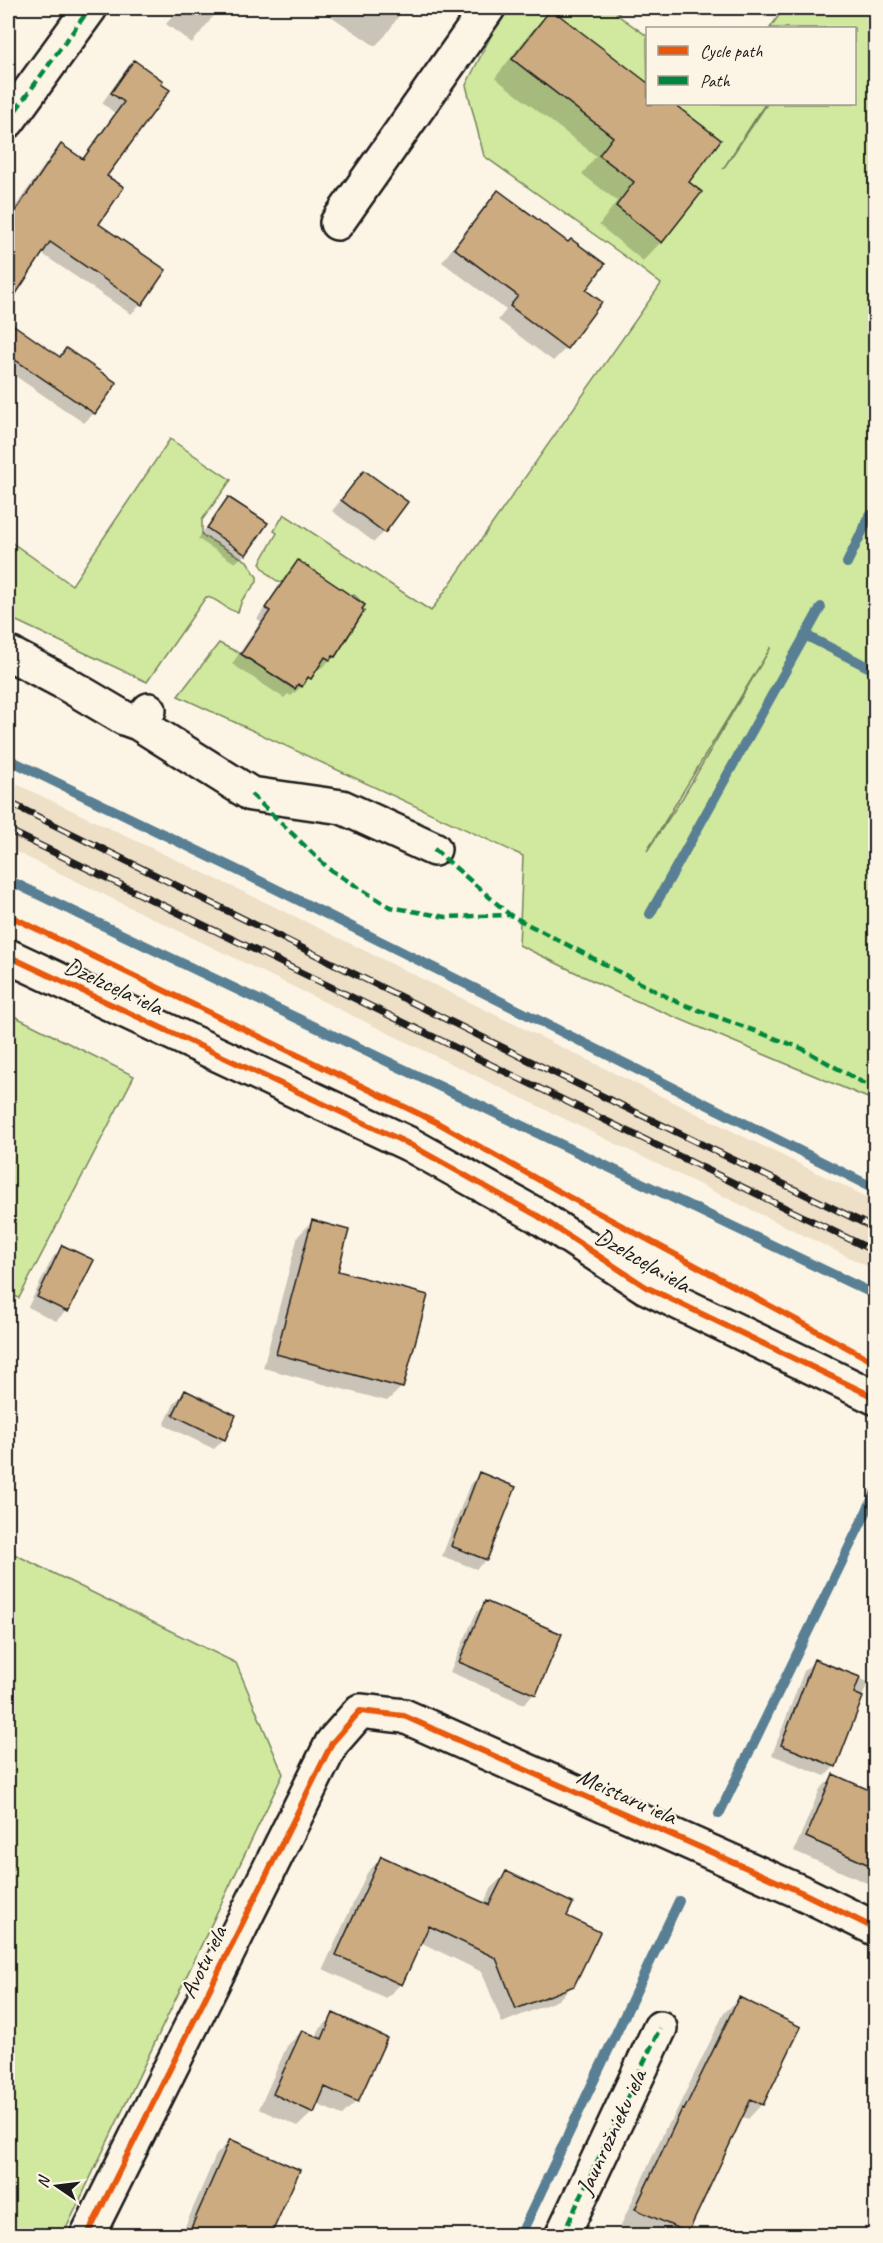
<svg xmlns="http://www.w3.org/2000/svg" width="883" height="2243" viewBox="0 0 883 2243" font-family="Caveat,sans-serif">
	<rect width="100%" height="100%" fill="#fcf5e5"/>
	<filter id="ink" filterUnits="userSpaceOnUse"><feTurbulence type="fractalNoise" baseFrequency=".0167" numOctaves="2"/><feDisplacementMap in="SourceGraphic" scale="12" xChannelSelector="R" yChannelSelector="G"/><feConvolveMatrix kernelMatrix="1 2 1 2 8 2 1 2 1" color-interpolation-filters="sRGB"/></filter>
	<g filter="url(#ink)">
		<path fill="#eedfc7" d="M 8,780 L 292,915 L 875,1201 L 875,1270 L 8,848 Z"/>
		<path fill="#d0e99e" stroke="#76825d" stroke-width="1.5" fill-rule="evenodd" d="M 505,8 L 629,8 L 616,14 L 647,36 L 648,104 L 765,104 L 723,169 L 767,104 L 854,104 L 854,28 L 770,28 L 784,8 L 875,8 L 875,1101 L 620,994 L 519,945 L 523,856 L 178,696 L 219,643 L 241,654 L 294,689 L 298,684 L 302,686 L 308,677 L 311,679 L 315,673 L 319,652 L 335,657 L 364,611 L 362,609 L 365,605 L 354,595 L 352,597 C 321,592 276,594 260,563 L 277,533 L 274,531 L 284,514 L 431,611 L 661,284 L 623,255 L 484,156 L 466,85 ZM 771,647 L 683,797 L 647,851 Z
			M 170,439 L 231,480 L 202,520 L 202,535 L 247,561 L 257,577 L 257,582 L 242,600 L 238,612 C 225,611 219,598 206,597 L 147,682 L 8,617 L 8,540 L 72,585 Z
			M 8,1013 L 134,1076 L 19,1298 L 8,1293 Z
			M 8,1551 L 236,1663 L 283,1774 L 63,2235 L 8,2235 Z"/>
		<path fill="#0003" d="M 8,8 L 21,8 L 8,23 Z
			M 174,8 L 220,8 L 192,43 L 166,24 L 177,10 Z
			M 319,8 L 399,8 L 403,10 L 385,36 L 375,46 Z
			M 551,11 L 648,104 L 671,104 L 719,141 L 687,182 L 700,192 L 661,242 L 643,261 L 599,225 L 617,201 L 582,174 L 596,156 L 495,78 L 533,29 Z
			M 134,62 L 161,82 L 105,176 L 96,224 L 141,304 L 131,314 L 41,253 L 8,303 L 8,217 L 51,156 L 61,146 L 81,160 L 115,113 L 102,103 L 124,72 Z
			M 498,192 L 584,291 L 566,348 L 553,361 L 498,320 L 506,310 L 442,262 L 485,205 Z
			M 8,323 L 59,358 L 66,350 L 94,413 L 84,423 L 8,371 Z
			M 364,472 L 384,532 L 374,542 L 332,511 Z
			M 229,499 L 245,554 L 235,563 L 198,539 L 219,509 Z
			M 298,562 L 334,656 L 324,666 L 319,669 L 317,667 L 300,688 L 291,696 L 288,694 L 284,698 L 232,664 L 261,621 L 257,619 L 288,572 Z
			M 313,1221 L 336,1272 L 402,1387 L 387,1401 L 263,1368 L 298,1236 Z
			M 63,1247 L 92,1261 L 66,1311 L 56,1321 L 28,1307 L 53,1257 Z
			M 185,1392 L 224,1439 L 214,1449 L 164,1425 L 175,1402 Z
			M 480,1474 L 486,1560 L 476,1569 L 442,1556 L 470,1484 Z
			M 486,1603 L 534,1694 L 524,1704 L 450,1672 L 476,1613 Z
			M 814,1661 L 868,1682 L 835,1766 L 825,1776 L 772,1755 L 804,1671 Z
			M 834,1776 L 876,1795 L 876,1887 L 794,1851 L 820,1789 Z
			M 381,1858 L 483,1904 L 492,1887 L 506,1873 L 565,1917 L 573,1985 L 558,2000 L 502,2023 L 482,1972 L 420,1942 L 401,1984 L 386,1998 L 323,1969 L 367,1873 Z
			M 739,1999 L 762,2104 L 748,2119 L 741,2116 L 685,2236 L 616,2236 L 667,2125 L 672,2120 L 724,2013 Z
			M 334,2015 L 357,2101 L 342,2115 L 316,2104 L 313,2112 L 298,2126 L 259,2109 L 287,2046 L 302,2031 L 316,2037 L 319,2030 Z
			M 230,2141 L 298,2170 L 269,2236 L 181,2236 L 216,2155 Z"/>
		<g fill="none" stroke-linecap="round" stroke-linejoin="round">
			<path stroke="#597f93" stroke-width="10" d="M 847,563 L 870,515
				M 805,635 L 876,671
				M 8,759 L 272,887 L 876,1189
				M 8,880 L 876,1295
				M 650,914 L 821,607
				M 719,1814 L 876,1492
				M 520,2236 L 679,1901"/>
		</g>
		<path fill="#cdab80" stroke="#1c1c1c" stroke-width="1.5" d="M 551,9 L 648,83 L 648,104 L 674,104 L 721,140 L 689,182 L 702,192 L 662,243 L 616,206 L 634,182 L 599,155 L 613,137 L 512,59 Z
			M 134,60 L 163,81 L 161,84 L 170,90 L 107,176 L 124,187 L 99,224 L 166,270 L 142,305 L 50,242 L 8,306 L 8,222 L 61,144 L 83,159 L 124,102 L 111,93 Z
			M 498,190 L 568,242 L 571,239 L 605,264 L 586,290 L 602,302 L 567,349 L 510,306 L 518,296 L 454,248 Z
			M 8,321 L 60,357 L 66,348 L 117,383 L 95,414 L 8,355 Z
			M 364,470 L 408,502 L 385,533 L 341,500 Z
			M 228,497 L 268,523 L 246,555 L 207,528 Z
			M 298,560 L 365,605 L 362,609 L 364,611 L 335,657 L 333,656 L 330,660 L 325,657 L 311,679 L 308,677 L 302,687 L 298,684 L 295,689 L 241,654 L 270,611 L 265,608 Z
			M 312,1220 L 349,1230 L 338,1271 L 428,1295 L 403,1388 L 276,1354 Z
			M 62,1245 L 94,1260 L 68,1312 L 37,1297 Z
			M 185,1390 L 236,1415 L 225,1440 L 173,1415 Z
			M 479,1472 L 516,1487 L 487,1560 L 451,1546 Z
			M 485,1601 L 562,1634 L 536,1695 L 459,1662 Z
			M 814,1659 L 860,1677 L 854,1693 L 863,1697 L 836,1767 L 781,1745 Z
			M 833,1774 L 876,1793 L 876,1868 L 806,1837 Z
			M 381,1856 L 489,1905 L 506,1871 L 573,1903 L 567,1916 L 600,1932 L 574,1986 L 516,2009 L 496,1958 L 429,1926 L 402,1985 L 336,1955 Z
			M 739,1997 L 801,2027 L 763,2105 L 751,2099 L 688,2233 L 635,2209 L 682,2109 L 684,2110 Z
			M 333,2013 L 387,2038 L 358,2102 L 325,2087 L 314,2113 L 273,2094 L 302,2030 L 322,2039 Z
			M 230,2139 L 300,2170 L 271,2235 L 188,2235 Z"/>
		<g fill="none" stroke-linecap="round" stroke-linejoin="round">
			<defs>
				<path id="minor" d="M 8,121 L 90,8
					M 337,223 L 488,8
					M 8,653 L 63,682 L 124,718 L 138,723 L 149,710
					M 138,723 L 251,794 L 342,807 L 434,849
					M 8,956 L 409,1144 L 538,1216 L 646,1287 L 876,1398
					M 87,2236 L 332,1743 L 360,1711 L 404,1716 L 803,1893 L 876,1929
					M 562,2236 L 660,2028"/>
			</defs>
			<use href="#minor" stroke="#1c1c1c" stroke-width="38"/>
			<use href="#minor" stroke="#fcf5e5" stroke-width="33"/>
			<defs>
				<path id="rail" d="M 8,802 L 524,1058 L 876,1229
					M 8,830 L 876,1252"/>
			</defs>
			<use href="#rail" stroke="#1c1c1c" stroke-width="7"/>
			<use href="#rail" stroke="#fcf5e5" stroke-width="4.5" stroke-dasharray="14" stroke-linecap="butt"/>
			<path stroke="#00873e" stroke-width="4.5" stroke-dasharray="9 4.5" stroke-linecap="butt" d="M 8,121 L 90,8
				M 251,794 L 329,869 L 390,907 L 446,917 L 510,915
				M 434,849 L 510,915 L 677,1002 L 801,1048 L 876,1090
				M 562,2236 L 660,2028"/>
			<defs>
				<path id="cycleway" d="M 8,915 L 438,1123 L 569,1197 L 876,1363
					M 8,956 L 409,1144 L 538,1216 L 646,1287 L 876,1398
					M 87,2236 L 332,1743 L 360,1711 L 404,1716 L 803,1893 L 876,1929"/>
			</defs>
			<use href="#cycleway" stroke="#fcf5e5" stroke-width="10"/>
			<use href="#cycleway" stroke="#e8590c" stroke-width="6"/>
		</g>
	</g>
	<g text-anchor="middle" stroke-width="4.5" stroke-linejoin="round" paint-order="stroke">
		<g font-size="24" fill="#1c1c1c" stroke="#fcf5e5">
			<text transform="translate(114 986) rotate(25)" y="8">Dzelzceļa iela</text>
			<text transform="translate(643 1260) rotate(30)" y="8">Dzelzceļa iela</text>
			<text transform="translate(627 1796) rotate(24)" y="8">Meistaru iela</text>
			<text transform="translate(203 1962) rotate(-64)" y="8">Avotu iela</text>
			<text transform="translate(611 2132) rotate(-65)" y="8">Jaunrožnieku iela</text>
		</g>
	</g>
	<rect width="883" height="2243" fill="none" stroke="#fcf5e5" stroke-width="30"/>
	<rect x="15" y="15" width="853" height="2213" fill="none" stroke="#1c1c1c" stroke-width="2" filter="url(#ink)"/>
	<rect x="646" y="27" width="210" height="78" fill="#fcf5e5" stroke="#a29e95" stroke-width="1.5"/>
	<rect x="658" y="46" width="30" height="9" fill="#e8590c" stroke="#a29e95" stroke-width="1.5"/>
	<text x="700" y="57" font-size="18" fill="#1c1c1c">Cycle path</text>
	<rect x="658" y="76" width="30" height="9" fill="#00873e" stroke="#a29e95" stroke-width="1.5"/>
	<text x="700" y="87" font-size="18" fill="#1c1c1c">Path</text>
	<g transform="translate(57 2186) rotate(284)" stroke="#fcf5e5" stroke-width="4.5" paint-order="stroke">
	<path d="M0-4.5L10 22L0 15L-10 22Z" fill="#1c1c1c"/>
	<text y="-9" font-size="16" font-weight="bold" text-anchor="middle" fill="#1c1c1c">N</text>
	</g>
</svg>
